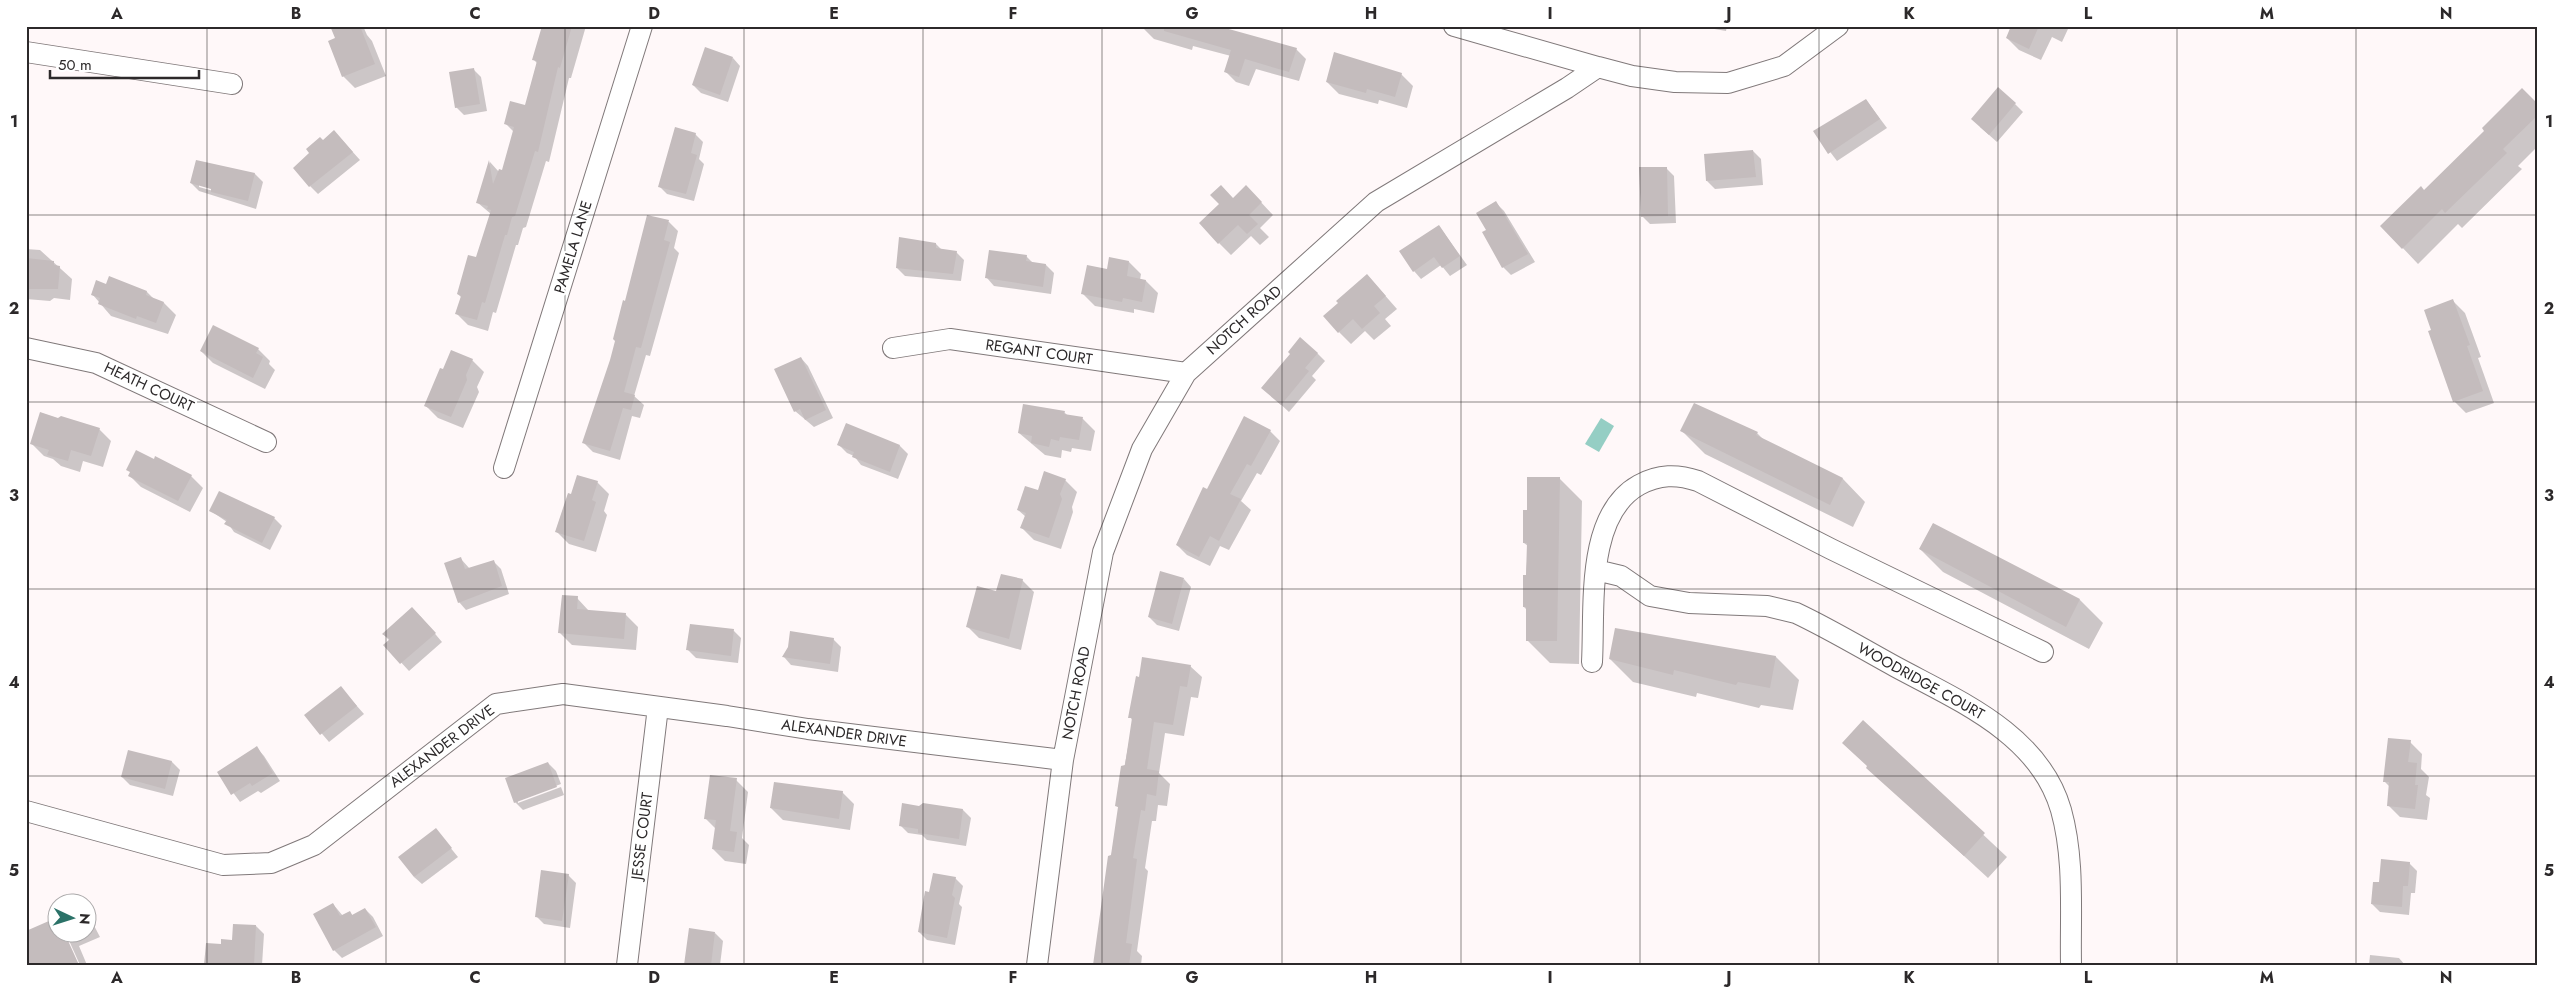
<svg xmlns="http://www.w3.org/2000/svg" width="2563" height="991" viewBox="0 0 2563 991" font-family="Jost,sans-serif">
	<rect width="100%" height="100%" fill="#fff8f9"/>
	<path fill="#95cec4" d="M 1601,418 L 1614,426 L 1599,452 L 1585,444 Z"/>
	<path fill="#0003" fill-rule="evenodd" d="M 332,26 L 363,26 L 367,35 L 372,41 L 386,76 L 355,88 L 343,76 L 337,39 Z
		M 543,26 L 586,26 L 571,78 L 569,78 L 549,162 L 546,161 L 526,227 L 523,228 L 518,245 L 516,245 L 496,313 L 493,312 L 488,331 L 468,325 L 457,314 L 462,298 L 458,294 L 477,258 L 491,214 L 478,203 L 490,162 L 499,172 L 503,172 L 514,132 L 505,123 L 526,106 L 537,63 L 534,60 Z
		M 1145,26 L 1214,26 L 1296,49 L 1306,59 L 1299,81 L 1256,69 L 1249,86 L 1236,82 L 1226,72 L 1231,56 L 1193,46 L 1192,50 L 1154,39 L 1144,29 Z
		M 1697,26 L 1727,26 L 1726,31 Z
		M 2010,26 L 2066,26 L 2068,29 L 2062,42 L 2052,37 L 2041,60 L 2019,50 L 2007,38 L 2012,28 Z
		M 733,58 L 740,66 L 728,102 L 701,93 L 693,85 Z
		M 473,69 L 481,77 L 487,111 L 464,115 L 456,107 Z
		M 1401,74 L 1413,86 L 1407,108 L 1379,100 L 1378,104 L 1339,94 L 1327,82 Z
		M 1866,100 L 1887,128 L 1837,161 L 1815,132 Z
		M 2015,104 L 2023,112 L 1997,142 L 1980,127 Z
		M 2537,105 L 2537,147 L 2518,166 L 2522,169 L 2462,228 L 2458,224 L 2418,264 L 2382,226 Z
		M 695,134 L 703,142 L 699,159 L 704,164 L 694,201 L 667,194 L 659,186 Z
		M 342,140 L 360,160 L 318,194 L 310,186 Z
		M 1753,151 L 1761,159 L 1763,185 L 1715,189 L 1707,181 Z
		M 197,161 L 255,174 L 263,182 L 256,209 L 199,191 L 191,183 ZM 199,184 L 218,189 L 217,192 L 199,187 Z
		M 1666,168 L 1674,176 L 1676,223 L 1650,224 L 1642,216 Z
		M 1233,199 L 1258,199 L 1273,215 L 1260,228 L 1269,237 L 1260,245 L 1251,236 L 1231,255 L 1219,243 Z
		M 1496,203 L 1504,211 L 1535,262 L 1511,275 L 1503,267 L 1484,232 L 1487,230 Z
		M 648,216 L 669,222 L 678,231 L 674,248 L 679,253 L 650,356 L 646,355 L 634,396 L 644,405 L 640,418 L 632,416 L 620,460 L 593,452 L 584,443 L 611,360 Z
		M 1439,226 L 1467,265 L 1450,276 L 1441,265 L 1421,279 L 1414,271 Z
		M 936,244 L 942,250 L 956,252 L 964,260 L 961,281 L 905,276 L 897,268 Z
		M 26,249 L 40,250 L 72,279 L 70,300 L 54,298 L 50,301 L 26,299 Z
		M 1026,256 L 1033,263 L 1046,265 L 1054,273 L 1051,294 L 994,286 L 987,278 Z
		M 1129,262 L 1141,274 L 1140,280 L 1146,281 L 1158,293 L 1154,313 L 1134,309 L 1134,313 L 1095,306 L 1083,294 L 1108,270 Z
		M 1367,275 L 1397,309 L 1385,319 L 1391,326 L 1374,340 L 1365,331 L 1351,344 L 1339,332 Z
		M 107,285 L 147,292 L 154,299 L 164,303 L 176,315 L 168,334 L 111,316 L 93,295 Z
		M 2453,301 L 2465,313 L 2481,357 L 2478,358 L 2494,403 L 2466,413 L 2454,401 L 2433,330 Z
		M 258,349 L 270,361 L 269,364 L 275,370 L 265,389 L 213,363 L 201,351 Z
		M 1317,353 L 1325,361 L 1312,376 L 1316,380 L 1289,412 L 1263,388 Z
		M 801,358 L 808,366 L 833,418 L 814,427 L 795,411 Z
		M 472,360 L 484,372 L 477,387 L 479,392 L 463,428 L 438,418 L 426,406 L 444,371 Z
		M 1064,412 L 1068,416 L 1083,419 L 1095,431 L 1091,451 L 1072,448 L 1071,452 L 1062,450 L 1061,458 L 1045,455 L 1019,433 Z
		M 846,425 L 900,446 L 908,454 L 898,479 L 861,465 L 854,456 L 847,453 L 839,445 Z
		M 99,429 L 111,441 L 103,467 L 83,461 L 80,472 L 61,466 L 53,459 L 44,456 L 32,444 Z
		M 1270,431 L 1280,441 L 1261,475 L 1257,473 L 1241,501 L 1251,510 L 1229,550 L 1220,546 L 1210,566 L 1187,555 L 1177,545 L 1207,491 Z
		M 1682,431 L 1757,433 L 1764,440 L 1843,479 L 1865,502 L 1853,527 L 1705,454 Z
		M 154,460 L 191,476 L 203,488 L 190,512 L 141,487 L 129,475 Z
		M 1559,478 L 1582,501 L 1579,664 L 1550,663 L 1527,640 L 1528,611 L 1524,607 L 1528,546 L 1524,543 L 1528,511 Z
		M 1065,480 L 1077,492 L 1072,507 L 1073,512 L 1061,549 L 1034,540 L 1022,528 L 1026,517 L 1018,510 L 1039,492 Z
		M 597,482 L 609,494 L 604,511 L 607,515 L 596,552 L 569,544 L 557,532 L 571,495 Z
		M 211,511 L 274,518 L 282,526 L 270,550 L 234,532 L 227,522 Z
		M 1933,524 L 2080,600 L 2103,623 L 2089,649 L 1943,572 L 1920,549 Z
		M 461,559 L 470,569 L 493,561 L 501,569 L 509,594 L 466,610 L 459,602 Z
		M 1184,579 L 1191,587 L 1179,631 L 1157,625 L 1149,617 Z
		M 1022,580 L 1034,592 L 1021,650 L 979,638 L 967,626 L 997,593 Z
		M 577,598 L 589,611 L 626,615 L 638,627 L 636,650 L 572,645 L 560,633 Z
		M 420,616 L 442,642 L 409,671 L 385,645 L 390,641 L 383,634 Z
		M 734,631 L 741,638 L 738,663 L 696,658 L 688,650 Z
		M 833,639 L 841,647 L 838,672 L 791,665 L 784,657 Z
		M 1776,657 L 1799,680 L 1793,710 L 1761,705 L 1759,708 L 1697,693 L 1696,697 L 1633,682 L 1610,659 Z
		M 1190,666 L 1202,677 L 1198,698 L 1191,697 L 1184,736 L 1165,733 L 1159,773 L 1170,784 L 1167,806 L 1158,805 L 1156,821 L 1152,821 L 1145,868 L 1148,871 L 1137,951 L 1142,956 L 1141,965 L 1094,965 L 1119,808 L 1117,806 L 1133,721 L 1130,717 Z
		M 341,688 L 364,714 L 329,742 L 306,715 Z
		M 1863,722 L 2007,857 L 1988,878 L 1868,768 Z
		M 2410,742 L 2422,754 L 2421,769 L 2429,777 L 2426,795 L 2430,798 L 2427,820 L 2400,817 L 2388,805 L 2390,787 L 2384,781 Z
		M 257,748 L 264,756 L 280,781 L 261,793 L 258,791 L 240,802 L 218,772 Z
		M 129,752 L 172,762 L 180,770 L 173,796 L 130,785 L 122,777 Z
		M 548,763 L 556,771 L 561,784 L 518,800 L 518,803 L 561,787 L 564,795 L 523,810 L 515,802 Z
		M 736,780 L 748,792 L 742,838 L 749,845 L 746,864 L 725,861 L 713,849 L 716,829 L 705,818 Z
		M 842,792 L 854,804 L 850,830 L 783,820 L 771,808 Z
		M 963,810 L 971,818 L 966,846 L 927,840 L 922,835 L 908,833 L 900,825 Z
		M 436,830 L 458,857 L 422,884 L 414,877 Z
		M 2409,863 L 2417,871 L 2415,893 L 2411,893 L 2409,915 L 2380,912 L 2372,904 L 2380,884 Z
		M 568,875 L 576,883 L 570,928 L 544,924 L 536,916 Z
		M 955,878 L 963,886 L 959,904 L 962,907 L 955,945 L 927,940 L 919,932 L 930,894 Z
		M 333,904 L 343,916 L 350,912 L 353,916 L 365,909 L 373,917 L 383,936 L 342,958 L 334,950 Z
		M 88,914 L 100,937 L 79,946 L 87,965 L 80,965 L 67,936 L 26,965 L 58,934 L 88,934 Z
		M 256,926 L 264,934 L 262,965 L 206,965 L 222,945 L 233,941 Z
		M 715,933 L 723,941 L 720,965 L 685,965 Z
		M 2370,955 L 2399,958 L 2405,965 L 2369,965 Z"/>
	<path fill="#c4bcbd" d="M 330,26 L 360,26 L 375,64 L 342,77 L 328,41 L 335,38 Z
		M 542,26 L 572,26 L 560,68 L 558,67 L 538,152 L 535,151 L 515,216 L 512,217 L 507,235 L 505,235 L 485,303 L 482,302 L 477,320 L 455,314 L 461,296 L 457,294 L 468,255 L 476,257 L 491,210 L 487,209 L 488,206 L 476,203 L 489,160 L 493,184 L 499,169 L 502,170 L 514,127 L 504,124 L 510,101 L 525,105 L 537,61 L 532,60 Z
		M 1164,26 L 1218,26 L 1297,48 L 1289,72 L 1245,59 L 1239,77 L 1224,72 L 1231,50 L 1164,31 Z
		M 2011,26 L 2039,26 L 2029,49 L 2006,38 Z
		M 705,47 L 733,57 L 720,95 L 692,85 Z
		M 1334,52 L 1402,73 L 1395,97 L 1367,89 L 1366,93 L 1326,82 Z
		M 474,68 L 480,104 L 455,108 L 449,72 Z
		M 1998,87 L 2016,103 L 1989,135 L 1971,119 Z
		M 2522,88 L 2537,103 L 2537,116 L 2503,149 L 2507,153 L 2445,213 L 2442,209 L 2402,249 L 2380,226 L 2421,186 L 2424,190 L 2484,131 L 2482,128 Z
		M 1866,99 L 1880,119 L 1828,154 L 1813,131 Z
		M 675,127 L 696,133 L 691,153 L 697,155 L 686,194 L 658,187 Z
		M 334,130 L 353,152 L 309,187 L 293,168 L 309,153 L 306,149 L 320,137 L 323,140 Z
		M 1753,150 L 1756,177 L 1706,181 L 1704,154 Z
		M 196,160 L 255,173 L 248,201 L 211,192 L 211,189 L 190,183 Z
		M 1639,167 L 1667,167 L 1668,216 L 1641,217 Z
		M 1221,185 L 1233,198 L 1246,185 L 1262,202 L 1249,215 L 1258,224 L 1247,234 L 1238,225 L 1218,244 L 1199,223 L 1219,204 L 1210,195 Z
		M 1496,201 L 1528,254 L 1502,268 L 1482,232 L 1486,230 L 1476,213 Z
		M 647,215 L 669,220 L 664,240 L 670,242 L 641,348 L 636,347 L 624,392 L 635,395 L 631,410 L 623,408 L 610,451 L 582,443 L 610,360 L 615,341 L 613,339 L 623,300 L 625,301 Z
		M 1439,225 L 1460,256 L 1442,268 L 1434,257 L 1413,272 L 1399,251 Z
		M 899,237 L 936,243 L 936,248 L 957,251 L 953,274 L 896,268 Z
		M 989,250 L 1027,255 L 1026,261 L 1046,264 L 1043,287 L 985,278 Z
		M 1109,257 L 1129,261 L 1127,276 L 1146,280 L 1142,302 L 1123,298 L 1122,302 L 1081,294 L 1087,265 L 1107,269 Z
		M 26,258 L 54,261 L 54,265 L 60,266 L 58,289 L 26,289 Z
		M 1367,274 L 1386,296 L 1374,306 L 1380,313 L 1362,329 L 1353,319 L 1338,333 L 1323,316 L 1338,303 L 1336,301 Z
		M 109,276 L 147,291 L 146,295 L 164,302 L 156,323 L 137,316 L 136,319 L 98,304 L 100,298 L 91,295 L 96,280 L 106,284 Z
		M 2453,299 L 2470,345 L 2467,346 L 2483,391 L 2453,402 L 2428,331 L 2431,330 L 2424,310 Z
		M 213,325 L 259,348 L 256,353 L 263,357 L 253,378 L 200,351 Z
		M 1300,337 L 1318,353 L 1305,368 L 1309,371 L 1281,405 L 1261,388 L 1290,354 L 1288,352 Z
		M 451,350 L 473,359 L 466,375 L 467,380 L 451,417 L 424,406 L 440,368 L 443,369 Z
		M 801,357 L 826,410 L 805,420 L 800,409 L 794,412 L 774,369 Z
		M 1694,403 L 1758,432 L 1756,435 L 1843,478 L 1830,505 L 1680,431 Z
		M 1023,404 L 1065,411 L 1064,414 L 1083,417 L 1079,440 L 1060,437 L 1059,441 L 1051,439 L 1049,447 L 1031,443 L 1032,436 L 1018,433 Z
		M 40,412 L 58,418 L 61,416 L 100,428 L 91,456 L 71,450 L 68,461 L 47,455 L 49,450 L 30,444 Z
		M 1244,416 L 1271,430 L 1251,466 L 1247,464 L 1230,494 L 1241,499 L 1219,541 L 1210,536 L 1199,557 L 1176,545 L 1203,487 L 1207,489 Z
		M 846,423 L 900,445 L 890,472 L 852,457 L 854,452 L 837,445 Z
		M 136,450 L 154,459 L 155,456 L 192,475 L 178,501 L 128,476 L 130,472 L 126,470 Z
		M 1044,471 L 1066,479 L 1060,494 L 1062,499 L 1049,538 L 1020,528 L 1026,513 L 1017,510 L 1025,486 L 1038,490 Z
		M 577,475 L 598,481 L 592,500 L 596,502 L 584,541 L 555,532 L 568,493 L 571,494 Z
		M 1527,477 L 1560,477 L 1557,641 L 1526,641 L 1526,607 L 1523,607 L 1523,575 L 1526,575 L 1527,543 L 1523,543 L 1523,510 L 1527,510 Z
		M 219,491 L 275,517 L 262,543 L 224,524 L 227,520 L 209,511 Z
		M 1933,523 L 2080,599 L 2066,627 L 1919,549 Z
		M 461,557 L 465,569 L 494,560 L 502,586 L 458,603 L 444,563 Z
		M 1160,571 L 1184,578 L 1172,624 L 1148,617 Z
		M 1001,574 L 1023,579 L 1009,639 L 966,627 L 977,586 L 996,591 Z
		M 562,595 L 578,596 L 577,609 L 626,613 L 624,639 L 558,633 Z
		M 412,607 L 436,633 L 400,664 L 383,645 L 390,639 L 382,634 Z
		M 690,624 L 734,629 L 731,656 L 686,650 Z
		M 1615,628 L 1776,656 L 1770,688 L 1738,682 L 1736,685 L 1674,670 L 1673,675 L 1609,659 Z
		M 790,631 L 834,638 L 830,664 L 782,657 L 788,647 Z
		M 1142,657 L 1191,665 L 1187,687 L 1180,686 L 1173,725 L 1154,722 L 1147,769 L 1159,771 L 1156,796 L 1147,794 L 1145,811 L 1141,810 L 1133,858 L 1137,859 L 1126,943 L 1132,944 L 1129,965 L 1093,965 L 1108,856 L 1111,855 L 1118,807 L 1115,806 L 1121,766 L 1125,765 L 1132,718 L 1128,718 L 1136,676 L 1139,677 Z
		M 341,686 L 357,706 L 320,735 L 304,715 Z
		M 1863,720 L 1985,833 L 1964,856 L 1866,768 L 1867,766 L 1842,743 Z
		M 2388,738 L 2411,740 L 2408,762 L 2417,763 L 2415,785 L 2418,785 L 2415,809 L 2387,806 L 2389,782 L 2383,782 Z
		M 257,746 L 273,773 L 252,786 L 250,783 L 231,795 L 217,772 Z
		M 128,750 L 172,761 L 165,789 L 121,777 Z
		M 548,762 L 557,787 L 514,803 L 505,778 Z
		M 710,775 L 737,778 L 730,831 L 737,832 L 734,852 L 712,849 L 716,820 L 704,819 Z
		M 774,782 L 843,791 L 839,819 L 770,808 Z
		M 902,803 L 919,806 L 923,803 L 963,809 L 959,839 L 918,833 L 918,829 L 899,826 Z
		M 436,828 L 452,848 L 414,877 L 398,857 Z
		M 2381,859 L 2410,862 L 2408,886 L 2403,886 L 2402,907 L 2371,904 L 2373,882 L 2379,882 Z
		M 541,870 L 569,874 L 562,921 L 535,917 Z
		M 933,873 L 956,877 L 952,895 L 955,898 L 947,938 L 918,932 L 925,891 L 929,892 Z
		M 333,903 L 340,916 L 350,911 L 352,915 L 365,908 L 376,927 L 333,951 L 313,914 Z
		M 58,917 L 58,934 L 65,934 L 79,965 L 26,965 L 26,931 Z
		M 233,924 L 256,925 L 254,965 L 204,965 L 206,943 L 221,944 L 221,939 L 232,940 Z
		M 689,928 L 715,932 L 711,965 L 684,965 Z"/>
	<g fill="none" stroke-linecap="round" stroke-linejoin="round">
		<defs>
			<path id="street" d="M 1454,26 L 1598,67
				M 26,52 L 232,84
				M 26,348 L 96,363 L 266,442
				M 893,348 L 950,339 L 1186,373
				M 504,468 L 642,26
				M 1596,570 L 1621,576 L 1650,596 L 1689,603 L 1767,606 L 1796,613 C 1830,629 1863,649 1896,667 C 1959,701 2039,734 2061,810 C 2075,860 2070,913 2071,965
				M 1592,662 C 1595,608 1585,515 1639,485 C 1659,474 1677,474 1698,481 L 1831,549 L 2043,652
				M 26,811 L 223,865 L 271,863 L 314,845 L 496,704 L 563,694 L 727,716 L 808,729 L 1063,760
				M 627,965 L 658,707
				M 1037,965 L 1063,760 L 1103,552 L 1142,449 L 1186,373 L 1376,202 L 1567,88 L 1598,67 L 1632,76 L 1675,82 L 1728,83 L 1784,66 L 1838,26"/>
		</defs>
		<use href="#street" stroke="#80797a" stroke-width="22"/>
		<use href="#street" stroke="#fff" stroke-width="20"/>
	</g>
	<path fill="none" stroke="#2c292a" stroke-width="1" stroke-opacity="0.55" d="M 207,26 L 207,965M 386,26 L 386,965M 565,26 L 565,965M 744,26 L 744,965M 923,26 L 923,965M 1102,26 L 1102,965M 1282,26 L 1282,965M 1461,26 L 1461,965M 1640,26 L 1640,965M 1819,26 L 1819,965M 1998,26 L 1998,965M 2177,26 L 2177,965M 2356,26 L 2356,965M 26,215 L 2537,215M 26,402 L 2537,402M 26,589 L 2537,589M 26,776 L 2537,776"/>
	<g text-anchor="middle" stroke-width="4" stroke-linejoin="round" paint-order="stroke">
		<g font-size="15" fill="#2c292a" stroke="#fff">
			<text transform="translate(573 247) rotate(-73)" y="5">PAMELA LANE</text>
			<text transform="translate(1244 320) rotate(-42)" y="5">NOTCH ROAD</text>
			<text transform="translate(1039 352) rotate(8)" y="5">REGANT COURT</text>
			<text transform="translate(149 387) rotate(25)" y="5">HEATH COURT</text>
			<text transform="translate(1921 681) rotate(29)" y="5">WOODRIDGE COURT</text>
			<text transform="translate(1076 693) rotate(-79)" y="5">NOTCH ROAD</text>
			<text transform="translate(844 733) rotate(8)" y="5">ALEXANDER DRIVE</text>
			<text transform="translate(442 746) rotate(-37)" y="5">ALEXANDER DRIVE</text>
			<text transform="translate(642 836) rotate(-83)" y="5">JESSE COURT</text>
		</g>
	</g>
	<rect width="2563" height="991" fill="none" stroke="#ffffff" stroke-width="55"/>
	<g transform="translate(72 918) rotate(94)"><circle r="24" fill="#ffffff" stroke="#aba9aa"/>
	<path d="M0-4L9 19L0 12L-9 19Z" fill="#2b7268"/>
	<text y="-8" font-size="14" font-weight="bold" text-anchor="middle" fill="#2c292a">N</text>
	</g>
	<path d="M50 70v8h149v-8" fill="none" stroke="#2c292a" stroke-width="2.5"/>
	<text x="58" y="70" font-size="15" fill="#2c292a" stroke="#ffffff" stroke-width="4" paint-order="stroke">50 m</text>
	<rect x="28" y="28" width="2508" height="936" fill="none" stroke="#2c292a" stroke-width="2"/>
	<g font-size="16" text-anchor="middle" font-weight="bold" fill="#2c292a">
		<text x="117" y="19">A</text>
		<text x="296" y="19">B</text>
		<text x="475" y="19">C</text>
		<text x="654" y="19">D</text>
		<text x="834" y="19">E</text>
		<text x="1013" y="19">F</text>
		<text x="1192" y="19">G</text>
		<text x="1371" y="19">H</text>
		<text x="1550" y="19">I</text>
		<text x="1729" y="19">J</text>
		<text x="1909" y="19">K</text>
		<text x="2088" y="19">L</text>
		<text x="2267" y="19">M</text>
		<text x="2446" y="19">N</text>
		<text x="14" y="127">1</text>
		<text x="2549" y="127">1</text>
		<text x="14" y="314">2</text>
		<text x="2549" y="314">2</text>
		<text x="14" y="501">3</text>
		<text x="2549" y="501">3</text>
		<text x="14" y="688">4</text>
		<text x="2549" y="688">4</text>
		<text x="14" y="876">5</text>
		<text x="2549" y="876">5</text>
		<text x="117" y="983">A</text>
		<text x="296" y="983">B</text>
		<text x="475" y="983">C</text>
		<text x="654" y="983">D</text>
		<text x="834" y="983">E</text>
		<text x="1013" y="983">F</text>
		<text x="1192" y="983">G</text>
		<text x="1371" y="983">H</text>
		<text x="1550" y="983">I</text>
		<text x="1729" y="983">J</text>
		<text x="1909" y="983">K</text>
		<text x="2088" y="983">L</text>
		<text x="2267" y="983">M</text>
		<text x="2446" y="983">N</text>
	</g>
</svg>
